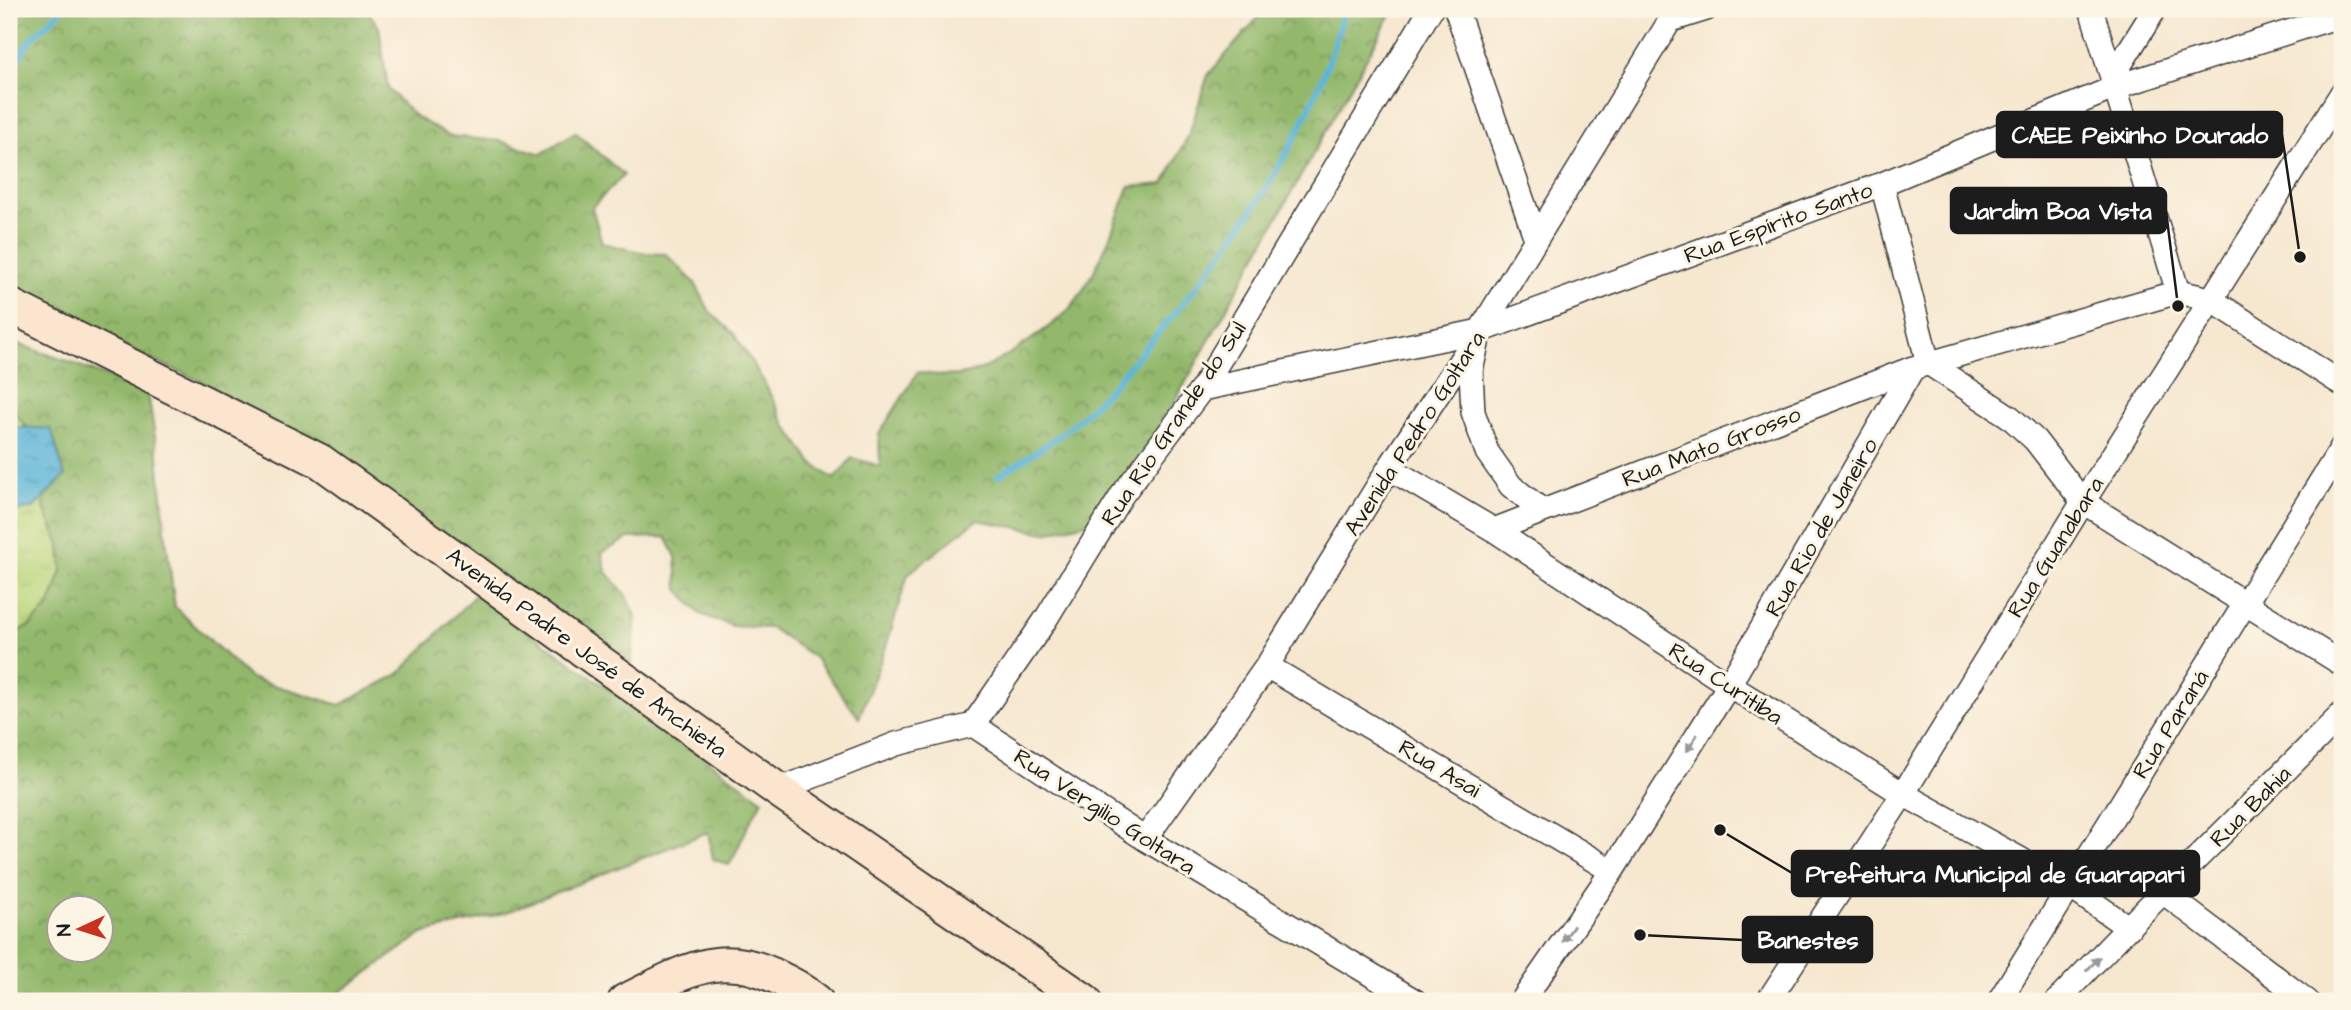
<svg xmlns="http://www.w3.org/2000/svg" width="2351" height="1010" viewBox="0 0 2351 1010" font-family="'Architects Daughter',sans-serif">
	<defs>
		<pattern id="grass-tufts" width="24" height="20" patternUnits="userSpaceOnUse" patternTransform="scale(1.75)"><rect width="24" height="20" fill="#bad77d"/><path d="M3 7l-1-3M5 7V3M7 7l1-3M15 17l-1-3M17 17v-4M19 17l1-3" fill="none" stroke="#9fb86b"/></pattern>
		<pattern id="forest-crowns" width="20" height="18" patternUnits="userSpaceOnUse" patternTransform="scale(1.75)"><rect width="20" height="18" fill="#93b86c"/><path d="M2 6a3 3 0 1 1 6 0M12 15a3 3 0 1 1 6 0" fill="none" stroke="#779558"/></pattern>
		<pattern id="water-ripples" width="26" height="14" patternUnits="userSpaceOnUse" patternTransform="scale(1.75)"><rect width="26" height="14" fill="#5cb5d9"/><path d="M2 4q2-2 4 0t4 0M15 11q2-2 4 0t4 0" fill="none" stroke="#4b92af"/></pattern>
	</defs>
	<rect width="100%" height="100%" fill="#fcf5e5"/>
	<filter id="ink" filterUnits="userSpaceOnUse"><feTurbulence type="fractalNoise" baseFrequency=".0143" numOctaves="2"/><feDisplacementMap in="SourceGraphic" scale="14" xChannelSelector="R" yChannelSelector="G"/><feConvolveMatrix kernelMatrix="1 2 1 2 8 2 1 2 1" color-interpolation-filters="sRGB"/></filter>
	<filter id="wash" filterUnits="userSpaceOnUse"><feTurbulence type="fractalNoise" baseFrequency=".00686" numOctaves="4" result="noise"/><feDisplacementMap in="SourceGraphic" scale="28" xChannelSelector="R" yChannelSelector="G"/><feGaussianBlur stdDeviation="1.57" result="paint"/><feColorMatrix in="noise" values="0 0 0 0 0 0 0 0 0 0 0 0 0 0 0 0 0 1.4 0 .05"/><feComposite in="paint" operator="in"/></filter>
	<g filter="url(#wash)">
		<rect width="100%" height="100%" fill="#f6e7cf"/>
		<path fill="url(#grass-tufts)" stroke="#6b7a4c" stroke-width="2" d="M 9,405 L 35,437 L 46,483 L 44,508 L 60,545 L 62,570 L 50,605 L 30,626 L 9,635 Z"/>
		<path fill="url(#forest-crowns)" stroke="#586a44" stroke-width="2" fill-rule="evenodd" d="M 9,9 L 366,9 L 379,27 L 388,89 L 415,116 L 449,136 L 500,141 L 541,154 L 575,132 L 624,175 L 592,207 L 602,243 L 645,253 L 666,254 L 695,283 L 710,312 L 734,334 L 764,382 L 785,424 L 812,463 L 834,479 L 852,458 L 880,466 L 879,434 L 918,372 C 937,376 957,378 976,371 C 998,364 1055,325 1070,308 C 1099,273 1113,228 1129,187 L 1164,184 L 1189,134 L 1208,75 L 1257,19 L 1261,9 L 1394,9 L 1121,498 L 1086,523 L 1046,533 L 977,520 L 908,574 L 887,644 L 859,718 L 815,658 L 771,628 L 732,626 L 700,614 L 678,589 L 676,557 L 666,537 L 629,538 L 602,553 L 606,571 L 626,595 L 636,616 L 631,667 L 251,410 L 196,379 L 138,354 L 74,318 L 9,293 Z
			M 9,341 L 70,362 L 148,393 L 158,456 L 166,539 L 175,607 L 250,678 L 340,705 L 399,674 L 476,594 L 763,800 C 749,820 741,844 729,865 L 713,859 L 708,832 L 507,912 L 422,934 L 328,1001 L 9,1001 L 9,635 L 30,626 L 50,605 L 62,570 L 60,545 L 44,508 L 46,483 L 35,438 L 9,405 ZM 60,908 L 102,908 L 102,950 L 60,950 Z"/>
		<path fill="url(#water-ripples)" stroke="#3c687a" stroke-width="2" d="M 9,415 L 17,427 L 51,429 L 65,476 L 33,508 L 9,513 Z"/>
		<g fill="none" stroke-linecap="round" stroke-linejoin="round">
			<path stroke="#5cb5d9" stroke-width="6" d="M 9,72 L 31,39 L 63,9
				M 998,476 C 1021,461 1047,446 1068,429 C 1099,403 1126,370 1152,340 C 1233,247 1316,131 1344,9"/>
		</g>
	</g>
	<g filter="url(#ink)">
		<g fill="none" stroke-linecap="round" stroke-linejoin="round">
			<defs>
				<path id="street" d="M 1456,9 L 1536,239
					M 2091,9 L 2178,292
					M 1671,20 L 1706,9
					M 2113,76 L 2155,9
					M 1882,184 L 1928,363 L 2010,417 L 2035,440 L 2083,502 L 2342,664
					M 1477,344 L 1471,371 L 1473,412 L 1487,452 L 1511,486 L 1543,511
					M 1202,389 L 1480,331 L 1882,184 L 2116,87 L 2342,15
					M 1389,468 L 1494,530 L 1729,685 L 1903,794 L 2069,886 L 2129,928
					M 1494,530 L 1913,368 L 2178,292 L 2210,299 L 2342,384
					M 1267,666 L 1612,871
					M 973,725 L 1044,622 L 1122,495 L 1202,389 L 1431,9
					M 778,790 L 896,744 L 973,725 L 1145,839 L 1415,1001
					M 1145,839 L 1267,666 L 1389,468 L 1480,331 L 1677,9
					M 2163,892 L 2307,1001
					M 1522,1001 L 1612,871 L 1729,685 L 1913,368
					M 1768,1001 L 1903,794 L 2083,502 L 2342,93
					M 1999,1001 L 2342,447
					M 2057,1001 L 2148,907 L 2342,714"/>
				<path id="secondary" d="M 9,305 L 320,461 L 778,790 L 1085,1001
					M 625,1001 C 682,974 717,946 779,978 C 793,985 805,991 816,1001"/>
			</defs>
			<use href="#street" stroke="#3d3a37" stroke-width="26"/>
			<use href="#secondary" stroke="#3d3a37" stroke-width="37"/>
			<use href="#street" stroke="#fff" stroke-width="23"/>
			<use href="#secondary" stroke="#fbe5cf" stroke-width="33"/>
		</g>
		<defs><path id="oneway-solid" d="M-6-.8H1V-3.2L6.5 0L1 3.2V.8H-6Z" transform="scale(1.75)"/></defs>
		<g fill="#999">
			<use href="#oneway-solid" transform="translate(1692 743) rotate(122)"/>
			<use href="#oneway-solid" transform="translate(1568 934) rotate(125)"/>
			<use href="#oneway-solid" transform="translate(2093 964) rotate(-45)"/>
		</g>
	</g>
	<g text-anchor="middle" stroke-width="6" stroke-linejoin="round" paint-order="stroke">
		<g font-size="23" fill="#1c1c1c" stroke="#fcf5e5">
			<text transform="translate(1778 222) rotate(-20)" y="8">Rua Espírito Santo</text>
			<text transform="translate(1173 423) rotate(-56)" y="8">Rua Rio Grande do Sul</text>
			<text transform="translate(1414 433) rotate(-57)" y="8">Avenida Pedro Goltara</text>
			<text transform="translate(1711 446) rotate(-21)" y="8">Rua Mato Grosso</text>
			<text transform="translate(1821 527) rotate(-60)" y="8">Rua Rio de Janeiro</text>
			<text transform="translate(2055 547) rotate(-58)" y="8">Rua Guanabara</text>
			<text transform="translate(587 652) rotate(36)" y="8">Avenida Padre José de Anchieta</text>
			<text transform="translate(1726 683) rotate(33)" y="8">Rua Curitiba</text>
			<text transform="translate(2170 724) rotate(-58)" y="8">Rua Paraná</text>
			<text transform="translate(1440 768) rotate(31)" y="8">Rua Asai</text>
			<text transform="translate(2250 806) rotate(-45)" y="8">Rua Bahia</text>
			<text transform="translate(1105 811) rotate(33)" y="8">Rua Vergilio Goltara</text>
		</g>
	</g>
	<path fill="none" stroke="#1c1c1c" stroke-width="2.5" d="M2300 257L2282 135M2178 306L2166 211M1720 830L1792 873M1640 935L1743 940"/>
	<g fill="#1c1c1c" stroke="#fcf5e5" stroke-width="2.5">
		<circle cx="2300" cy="257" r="7"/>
		<circle cx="2178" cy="306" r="7"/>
		<circle cx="1720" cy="830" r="7"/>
		<circle cx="1640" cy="935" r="7"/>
	</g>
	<g fill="#1c1c1c" stroke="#1c1c1c" stroke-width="2.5">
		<rect x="1997" y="112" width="285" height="45" rx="7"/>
		<rect x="1951" y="188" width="215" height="45" rx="7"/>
		<rect x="1792" y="851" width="407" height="45" rx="7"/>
		<rect x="1743" y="917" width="129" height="45" rx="7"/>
	</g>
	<g font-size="24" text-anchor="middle" font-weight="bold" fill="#fff">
		<text x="2140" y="143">CAEE Peixinho Dourado</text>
		<text x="2058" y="219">Jardim Boa Vista</text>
		<text x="1995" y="882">Prefeitura Municipal de Guarapari</text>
		<text x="1808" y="948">Banestes</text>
	</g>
	<rect width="2351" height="1010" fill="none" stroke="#fcf5e5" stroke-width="35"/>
	<g transform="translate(80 929) rotate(266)"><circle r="33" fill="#fcf5e5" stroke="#a29e95" stroke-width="2"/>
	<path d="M0-5L12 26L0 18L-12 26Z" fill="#c8321e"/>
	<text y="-10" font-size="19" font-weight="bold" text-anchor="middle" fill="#1c1c1c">N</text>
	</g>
</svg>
